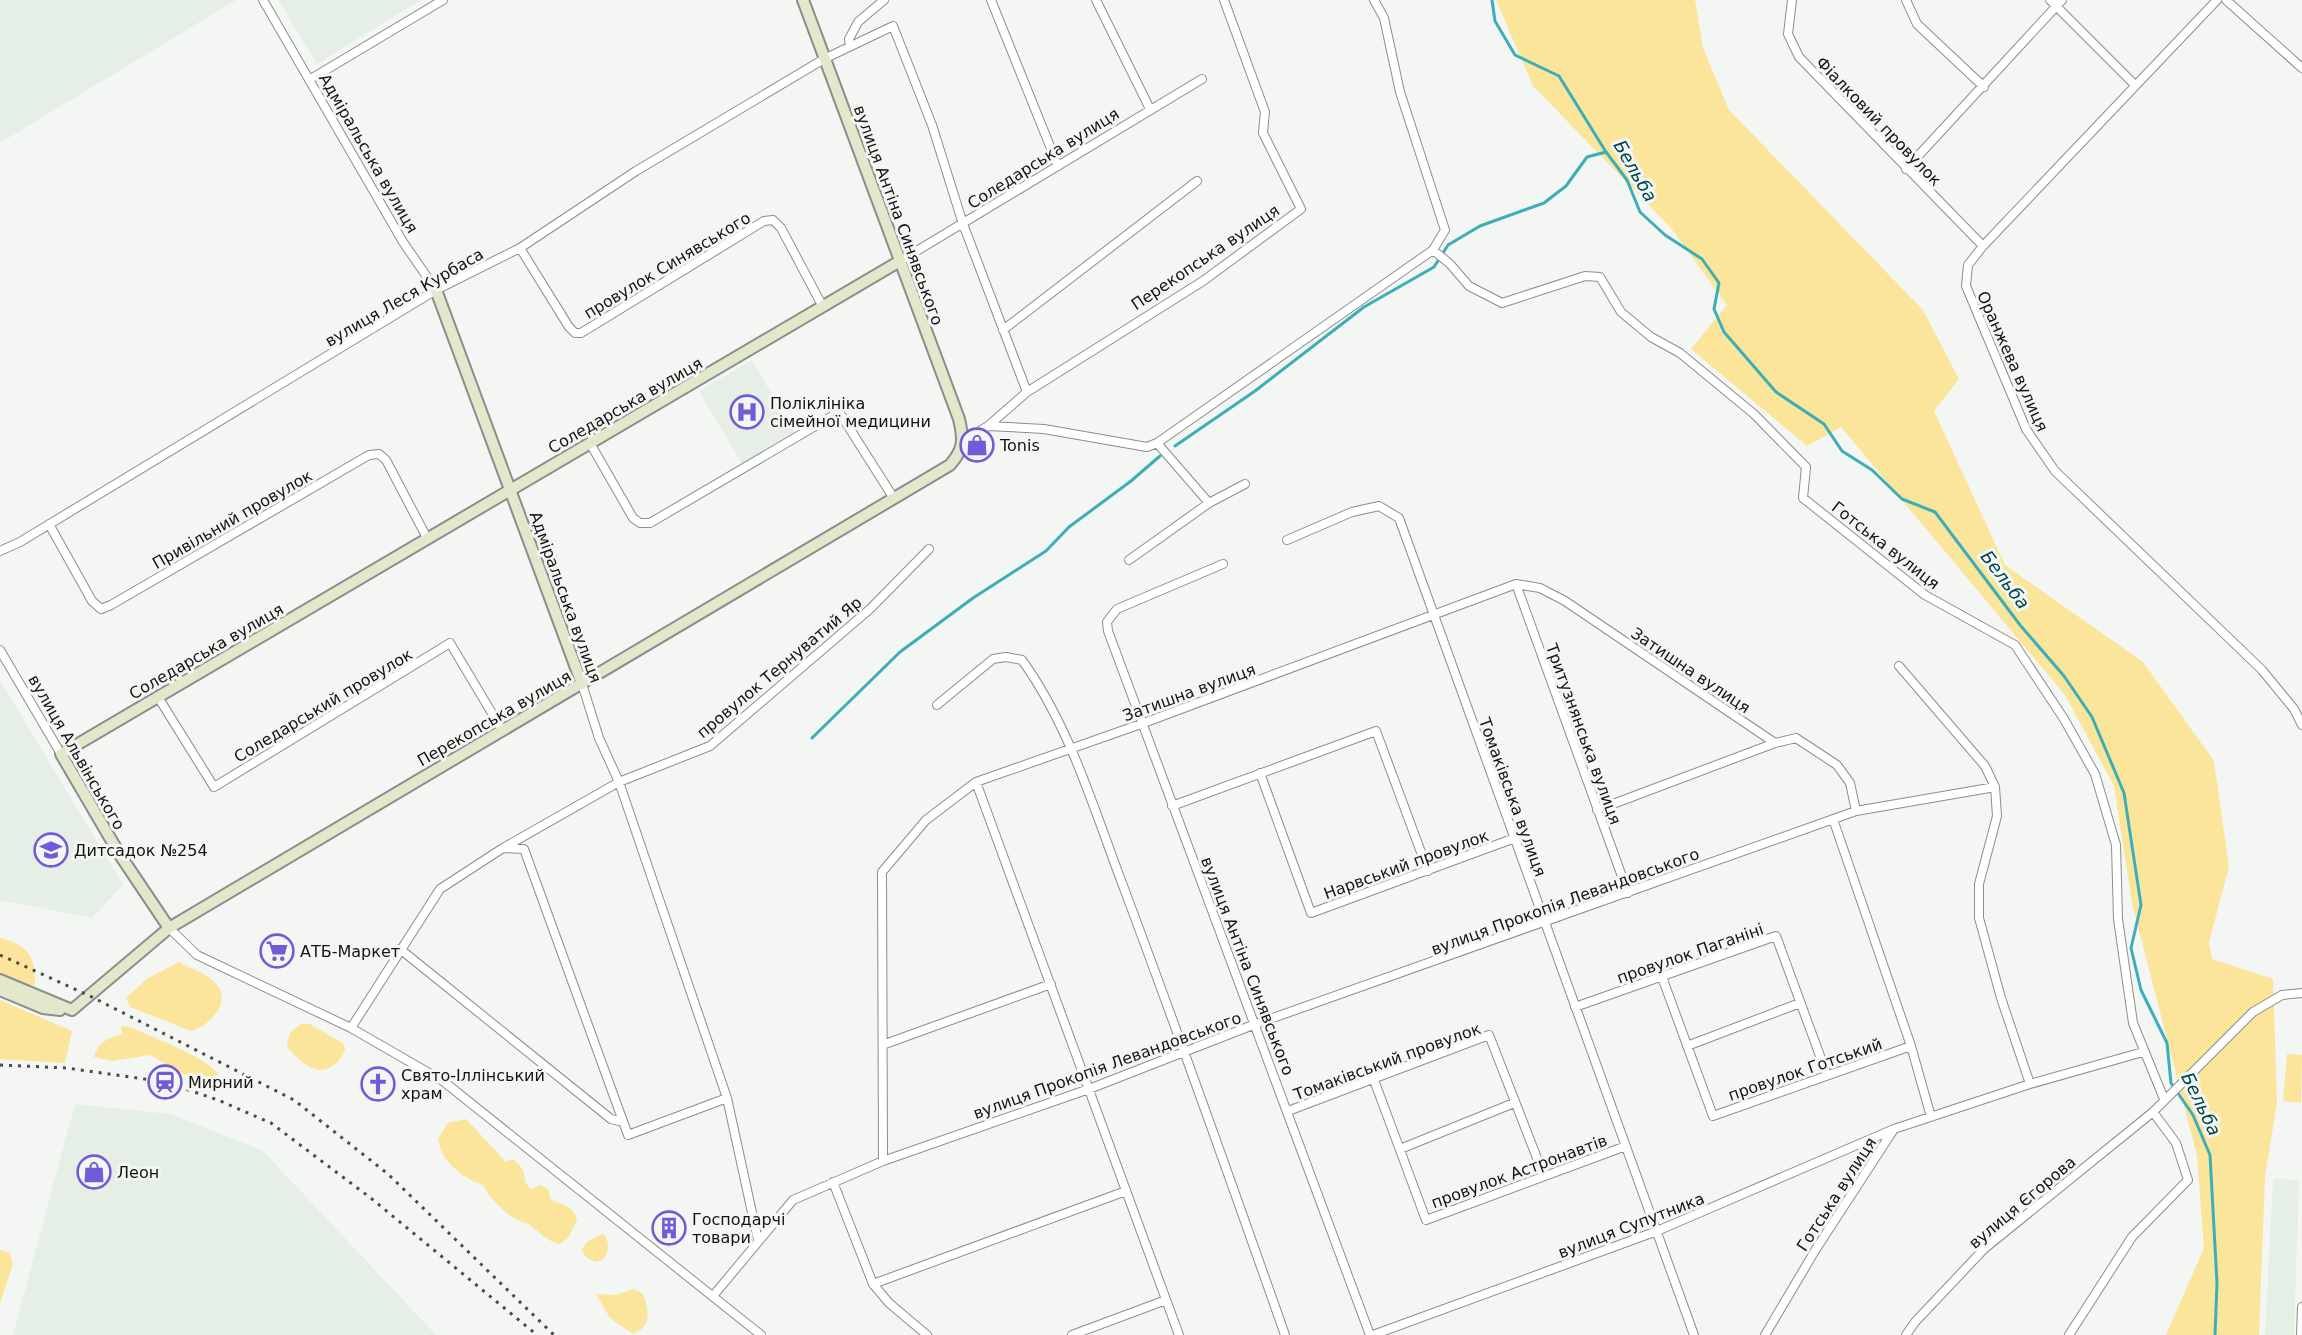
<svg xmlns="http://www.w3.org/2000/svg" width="2302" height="1335" viewBox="0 0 2302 1335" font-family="'DejaVu Sans',sans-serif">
	<rect width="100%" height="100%" fill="#f3f6f3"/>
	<path fill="#e5efe6" d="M 0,0 L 236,0 L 0,143 Z
		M 278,0 L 421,0 L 317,64 Z
		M 752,360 L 795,434 L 743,465 L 699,391 Z
		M 0,680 L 123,885 L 92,918 L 0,900 Z
		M 75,1104 L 170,1114 L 262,1150 L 436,1335 L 13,1335 Z
		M 2273,1179 L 2299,1180 L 2294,1335 L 2265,1335 Z"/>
	<path fill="#fbe59a" d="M 1496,0 L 1695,0 L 1703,48 L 1729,110 L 1923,310 L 1959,379 L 1934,411 L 2005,565 L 2143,662 L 2214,761 L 2229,867 L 2209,942 L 2212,959 L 2273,979 L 2277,1103 L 2265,1176 L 2259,1335 L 2166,1335 L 2204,1248 L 2197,1156 L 2132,903 L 2114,786 L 2065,695 L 1841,427 L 1807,446 L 1691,349 L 1727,305 L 1671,228 L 1533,86 Z
		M 0,938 C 30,945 35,957 35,986 L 0,977 Z
		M 179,962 C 190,968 203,972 213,981 C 235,1000 211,1025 191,1031 L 130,1007 L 126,998 L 148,978 Z
		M 0,1000 L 72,1031 L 65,1063 L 0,1059 Z
		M 301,1024 L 310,1024 L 344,1044 L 345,1050 C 329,1083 306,1070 287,1047 C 288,1035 291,1030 301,1024 Z
		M 121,1026 L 131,1027 C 153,1038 204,1056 219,1074 L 211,1079 L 182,1074 L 150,1055 L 112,1061 L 94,1057 C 98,1042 108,1038 122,1034 Z
		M 2287,1054 L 2302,1055 L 2301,1103 L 2283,1101 Z
		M 466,1119 L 506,1162 L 512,1159 C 522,1166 525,1171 525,1182 L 531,1189 L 540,1185 L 549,1190 L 550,1199 C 563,1206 572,1204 577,1220 L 568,1238 L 560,1244 C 546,1241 540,1232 528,1224 C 524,1222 519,1221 515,1219 C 505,1213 487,1195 483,1185 C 463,1178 441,1162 438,1139 L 448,1123 Z
		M 603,1233 C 610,1243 609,1249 604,1259 L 596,1262 L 587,1258 L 581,1250 L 587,1242 Z
		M 0,1250 L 9,1252 L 13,1264 L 0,1303 Z
		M 634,1289 L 643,1294 C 649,1311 652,1326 633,1334 L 610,1318 L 596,1294 L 615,1295 Z"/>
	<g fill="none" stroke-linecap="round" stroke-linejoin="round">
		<path stroke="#3daeb8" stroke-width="3" d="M 1492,0 L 1495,21 L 1515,55 L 1559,76 L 1606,152 L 1627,180 L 1640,212 L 1665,235 L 1702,259 L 1719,283 L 1714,309 L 1724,332 L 1776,392 L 1824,424 L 1842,451 L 1872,470 L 1902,499 L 1935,512 L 2020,625 L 2064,676 L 2092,717 L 2124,793 L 2141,905 L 2131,948 L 2141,990 L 2167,1043 L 2171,1083 L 2193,1115 L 2210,1155 L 2217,1283 L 2215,1335
			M 1175,446 L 1255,391 L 1364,307 L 1434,267 L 1448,245 L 1480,226 L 1544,203 L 1566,186 L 1587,157 L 1606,152
			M 812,738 L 900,652 L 973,598 L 1046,551 L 1069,527 L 1131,481 L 1160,456"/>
		<defs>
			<path id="street" d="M 263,0 L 403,242 L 436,290
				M 991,0 L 1058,166
				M 1096,0 L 1150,109
				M 1792,0 L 1788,34 L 1799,57 L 1983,246
				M 1906,0 L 1917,24 L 1984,87
				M 2050,0 L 2135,85
				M 2217,0 L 1983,246 L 1968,265 L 1966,286 L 2026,429 L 2055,471 L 2262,670 L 2294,709 L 2302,725
				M 2226,0 L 2302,68
				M 850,46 L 849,39 L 858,22 L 884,0
				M 309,80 L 443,0
				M 1906,169 L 2062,0
				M 520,248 L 569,327 L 575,333 L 581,333 L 764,221 L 773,220 L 781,228 L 823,307
				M 1433,250 L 1450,264 L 1469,286 L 1502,303 L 1585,276 L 1600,277 L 1621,312 L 1651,337 L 1680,353 L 1754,414 L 1806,467 L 1803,498 L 1925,595 L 2015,645 L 2064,719 L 2095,774 L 2116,845 L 2118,919 L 2133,1023 L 2164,1099
				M 900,261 L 1202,79
				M 1003,330 L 1197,181
				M 988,426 L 1044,429 L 1147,447 L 1157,443 L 1209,503
				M 964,441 L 988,426 L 1027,392 L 1203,281 L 1301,209 L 1263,133 L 1265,112 L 1224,0
				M 590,443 L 633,518 L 640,523 L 650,523 L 834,415 L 841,415 L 893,497
				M 1157,443 L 1433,250 L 1445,230 L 1400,92 L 1384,18 L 1374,0
				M 49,524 L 92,601 L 101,609 L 111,605 L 369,455 L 379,454 L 386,460 L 427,538
				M 1287,540 L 1352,512 L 1379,506 L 1399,518 L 1694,1335
				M 0,551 L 20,542 L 436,290 L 520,248 L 636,171 L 824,59 L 893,26 L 932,125 L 963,224 L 1027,392
				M 1129,560 L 1209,503 L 1245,484
				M 1223,564 L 1117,609 L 1107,622 L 1108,631 L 1370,1335
				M 1516,584 L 1628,893
				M 0,650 L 61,754
				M 1899,666 L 1985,766 L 1995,787 L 1997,816 L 1979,884 L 1979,918 L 2001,998 L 2030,1084
				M 582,684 L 599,738 L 619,782 L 727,1098 L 758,1240
				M 158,697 L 214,787 L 450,643 L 502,730
				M 937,705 L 993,659 L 1006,657 L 1022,660 C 1071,728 1095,813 1125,891 C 1180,1038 1233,1187 1285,1335
				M 1260,773 L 1311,913 L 1515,838
				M 976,782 L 1179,1335
				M 1172,806 L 1376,731 L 1428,871
				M 1597,810 L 1775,743 L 1796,738 L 1837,765 L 1850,783 L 1856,811
				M 1833,819 L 1911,1046 L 1931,1117
				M 169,928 L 197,955 L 351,1028 L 443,1081 L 761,1335
				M 400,949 L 611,1119 L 623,1122
				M 1662,977 L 1713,1116 L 1911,1046
				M 1575,1007 L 1776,936 L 1827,1075
				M 351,1028 L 440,889 L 503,848
				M 885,1044 L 1051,984
				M 1687,1046 L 1800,1003
				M 1374,1080 L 1426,1220 L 1626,1146
				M 727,1098 L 628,1135 L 524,849 L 503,848 L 619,782 L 710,746 L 870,609 L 929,549
				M 1288,1111 L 1489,1035 L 1544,1176
				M 1400,1149 L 1514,1103
				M 883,1161 L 882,872 L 926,820 L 976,782 L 1141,724 L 1516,584 L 1540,588 L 1565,601 L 1775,743
				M 833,1182 L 873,1284 L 889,1303 L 927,1335
				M 873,1284 L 1126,1191
				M 713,1296 L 793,1200 L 883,1161 L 1089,1089 L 1253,1025 L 1856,811 L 1995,787
				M 1072,1335 L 1166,1300
				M 1373,1335 L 1657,1231 L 1894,1129
				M 1765,1335 L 1816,1249 L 1894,1129 L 2030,1084 L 2143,1052
				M 1906,1335 L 1915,1322 L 1984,1249 L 2153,1112 L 2253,1012 L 2282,995 L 2302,993
				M 2069,1335 L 2132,1237 L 2188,1180 L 2176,1143 L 2153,1112
				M 2301,1335 L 2302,1307"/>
			<path id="secondary" d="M 436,290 L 582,684
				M 169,928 L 120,855 L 61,754 L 900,261
				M 0,980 L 72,1010
				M 0,990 L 43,1008 L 60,1010
				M 72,1010 L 169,928 L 950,465 C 964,449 964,440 959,419 L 803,0"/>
		</defs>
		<use href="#street" stroke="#8b8e8b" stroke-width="10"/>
		<use href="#secondary" stroke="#8b8e8b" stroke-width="14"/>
		<use href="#street" stroke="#fff" stroke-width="8"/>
		<use href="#secondary" stroke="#e1e8cb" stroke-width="10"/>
		<path stroke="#4a4b4a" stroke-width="3" stroke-dasharray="3 6" stroke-linecap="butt" d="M 0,955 L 90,996 L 294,1100 L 388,1174 L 554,1335
			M 0,1065 L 67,1068 L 165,1082 L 218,1100 L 271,1123 L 372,1199 L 537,1335"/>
	</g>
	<defs>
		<symbol id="hospital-ring" viewBox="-11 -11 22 22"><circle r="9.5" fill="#f3f6f3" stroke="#6f5cd6" stroke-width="1.5"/><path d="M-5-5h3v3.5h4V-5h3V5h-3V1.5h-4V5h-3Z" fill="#6f5cd6"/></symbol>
		<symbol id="shop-ring" viewBox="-11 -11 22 22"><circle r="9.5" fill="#f3f6f3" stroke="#6f5cd6" stroke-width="1.5"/><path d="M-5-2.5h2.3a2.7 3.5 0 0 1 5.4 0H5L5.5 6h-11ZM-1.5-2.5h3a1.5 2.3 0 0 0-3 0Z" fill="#6f5cd6"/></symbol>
		<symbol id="school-ring" viewBox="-11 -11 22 22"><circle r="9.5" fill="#f3f6f3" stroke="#6f5cd6" stroke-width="1.5"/><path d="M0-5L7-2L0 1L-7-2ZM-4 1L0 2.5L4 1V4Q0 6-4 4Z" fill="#6f5cd6"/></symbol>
		<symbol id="supermarket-ring" viewBox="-11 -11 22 22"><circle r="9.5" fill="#f3f6f3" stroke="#6f5cd6" stroke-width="1.5"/><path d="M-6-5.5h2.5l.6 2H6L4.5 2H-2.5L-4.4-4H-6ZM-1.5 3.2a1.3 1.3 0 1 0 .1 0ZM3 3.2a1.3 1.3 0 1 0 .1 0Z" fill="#6f5cd6"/></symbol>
		<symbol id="station-ring" viewBox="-11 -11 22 22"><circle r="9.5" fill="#f3f6f3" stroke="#6f5cd6" stroke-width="1.5"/><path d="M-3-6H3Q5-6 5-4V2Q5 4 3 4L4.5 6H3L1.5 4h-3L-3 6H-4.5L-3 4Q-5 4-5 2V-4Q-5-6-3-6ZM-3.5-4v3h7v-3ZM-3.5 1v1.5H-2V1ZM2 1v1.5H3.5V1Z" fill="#6f5cd6"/></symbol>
		<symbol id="church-ring" viewBox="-11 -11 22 22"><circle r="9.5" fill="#f3f6f3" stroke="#6f5cd6" stroke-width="1.5"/><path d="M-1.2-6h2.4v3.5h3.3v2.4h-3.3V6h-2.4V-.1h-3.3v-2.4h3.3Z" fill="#6f5cd6"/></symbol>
		<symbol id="building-ring" viewBox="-11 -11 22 22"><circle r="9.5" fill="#f3f6f3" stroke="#6f5cd6" stroke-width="1.5"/><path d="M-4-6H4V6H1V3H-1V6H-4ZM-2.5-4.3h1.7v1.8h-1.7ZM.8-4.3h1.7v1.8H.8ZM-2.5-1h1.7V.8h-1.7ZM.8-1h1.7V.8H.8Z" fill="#6f5cd6"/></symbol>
	</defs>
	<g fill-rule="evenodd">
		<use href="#hospital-ring" x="728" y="393" width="38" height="38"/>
		<use href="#shop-ring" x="958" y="426" width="38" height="38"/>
		<use href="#school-ring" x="32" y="831" width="38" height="38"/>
		<use href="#supermarket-ring" x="258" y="932" width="38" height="38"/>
		<use href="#station-ring" x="146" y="1063" width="38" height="38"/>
		<use href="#church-ring" x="359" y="1065" width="38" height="38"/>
		<use href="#shop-ring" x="75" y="1153" width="38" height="38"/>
		<use href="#building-ring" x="650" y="1209" width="38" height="38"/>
	</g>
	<g text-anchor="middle" stroke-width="6" stroke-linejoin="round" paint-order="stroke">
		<g font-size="16" fill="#131413" stroke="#f3f6f3">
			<text transform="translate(1879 121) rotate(46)" y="6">Фіалковий провулок</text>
			<text transform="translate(369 153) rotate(60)" y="6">Адміральська вулиця</text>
			<text transform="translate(1043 158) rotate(-32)" y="6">Соледарська вулиця</text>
			<text transform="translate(899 215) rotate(70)" y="6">вулиця Антіна Синявського</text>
			<text transform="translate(1205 257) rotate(-34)" y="6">Перекопська вулиця</text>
			<text transform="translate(667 265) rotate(-31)" y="6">провулок Синявського</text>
			<text transform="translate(404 297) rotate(-30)" y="6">вулиця Леся Курбаса</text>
			<text transform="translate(2013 361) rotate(66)" y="6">Оранжева вулиця</text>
			<text transform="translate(625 405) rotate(-30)" y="6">Соледарська вулиця</text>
			<text transform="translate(232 519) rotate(-30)" y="6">Привільний провулок</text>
			<text transform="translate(1886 545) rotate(38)" y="6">Готська вулиця</text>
			<text transform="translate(566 597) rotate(70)" y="6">Адміральська вулиця</text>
			<text transform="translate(206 651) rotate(-30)" y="6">Соледарська вулиця</text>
			<text transform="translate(779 667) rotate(-40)" y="6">провулок Тернуватий Яр</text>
			<text transform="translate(1691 670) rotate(34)" y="6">Затишна вулиця</text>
			<text transform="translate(1189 692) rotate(-20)" y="6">Затишна вулиця</text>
			<text transform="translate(323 705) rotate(-31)" y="6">Соледарський провулок</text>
			<text transform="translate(494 718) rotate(-30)" y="6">Перекопська вулиця</text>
			<text transform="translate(1584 734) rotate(70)" y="6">Тритузнянська вулиця</text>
			<text transform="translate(77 752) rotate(60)" y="6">вулиця Альвінського</text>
			<text transform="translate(1513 797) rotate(70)" y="6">Томаківська вулиця</text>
			<text transform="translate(1406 864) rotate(-20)" y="6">Нарвський провулок</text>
			<text transform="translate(1565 901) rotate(-20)" y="6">вулиця Прокопія Левандовського</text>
			<text transform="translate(1690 953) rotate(-19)" y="6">провулок Паганіні</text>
			<text transform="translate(1248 966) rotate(69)" y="6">вулиця Антіна Синявського</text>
			<text transform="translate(1387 1061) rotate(-20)" y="6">Томаківський провулок</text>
			<text transform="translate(1107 1065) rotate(-20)" y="6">вулиця Прокопія Левандовського</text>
			<text transform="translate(1805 1069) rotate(-19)" y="6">провулок Готський</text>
			<text transform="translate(1519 1171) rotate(-20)" y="6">провулок Астронавтів</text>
			<text transform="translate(1836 1194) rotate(-57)" y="6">Готська вулиця</text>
			<text transform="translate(2022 1202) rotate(-40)" y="6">вулиця Єгорова</text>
			<text transform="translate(1631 1225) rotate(-21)" y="6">вулиця Супутника</text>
		</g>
		<g font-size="16" fill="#131413" stroke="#f3f6f3" text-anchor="start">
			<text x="770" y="409">Поліклініка<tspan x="770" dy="18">сімейної медицини</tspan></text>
			<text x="1000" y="451">Tonis</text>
			<text x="74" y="856">Дитсадок №254</text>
			<text x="300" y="957">АТБ-Маркет</text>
			<text x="401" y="1081">Свято-Іллінський<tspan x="401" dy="18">храм</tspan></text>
			<text x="188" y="1088">Мирний</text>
			<text x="117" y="1178">Леон</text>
			<text x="692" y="1225">Господарчі<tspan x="692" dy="18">товари</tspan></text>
		</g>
		<g font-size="18" font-style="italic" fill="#00454b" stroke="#f3f6f3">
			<text transform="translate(1635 171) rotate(60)" y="6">Бельба</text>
			<text transform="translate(2005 580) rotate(53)" y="6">Бельба</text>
			<text transform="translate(2201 1104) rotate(64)" y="6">Бельба</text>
		</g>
	</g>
</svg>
